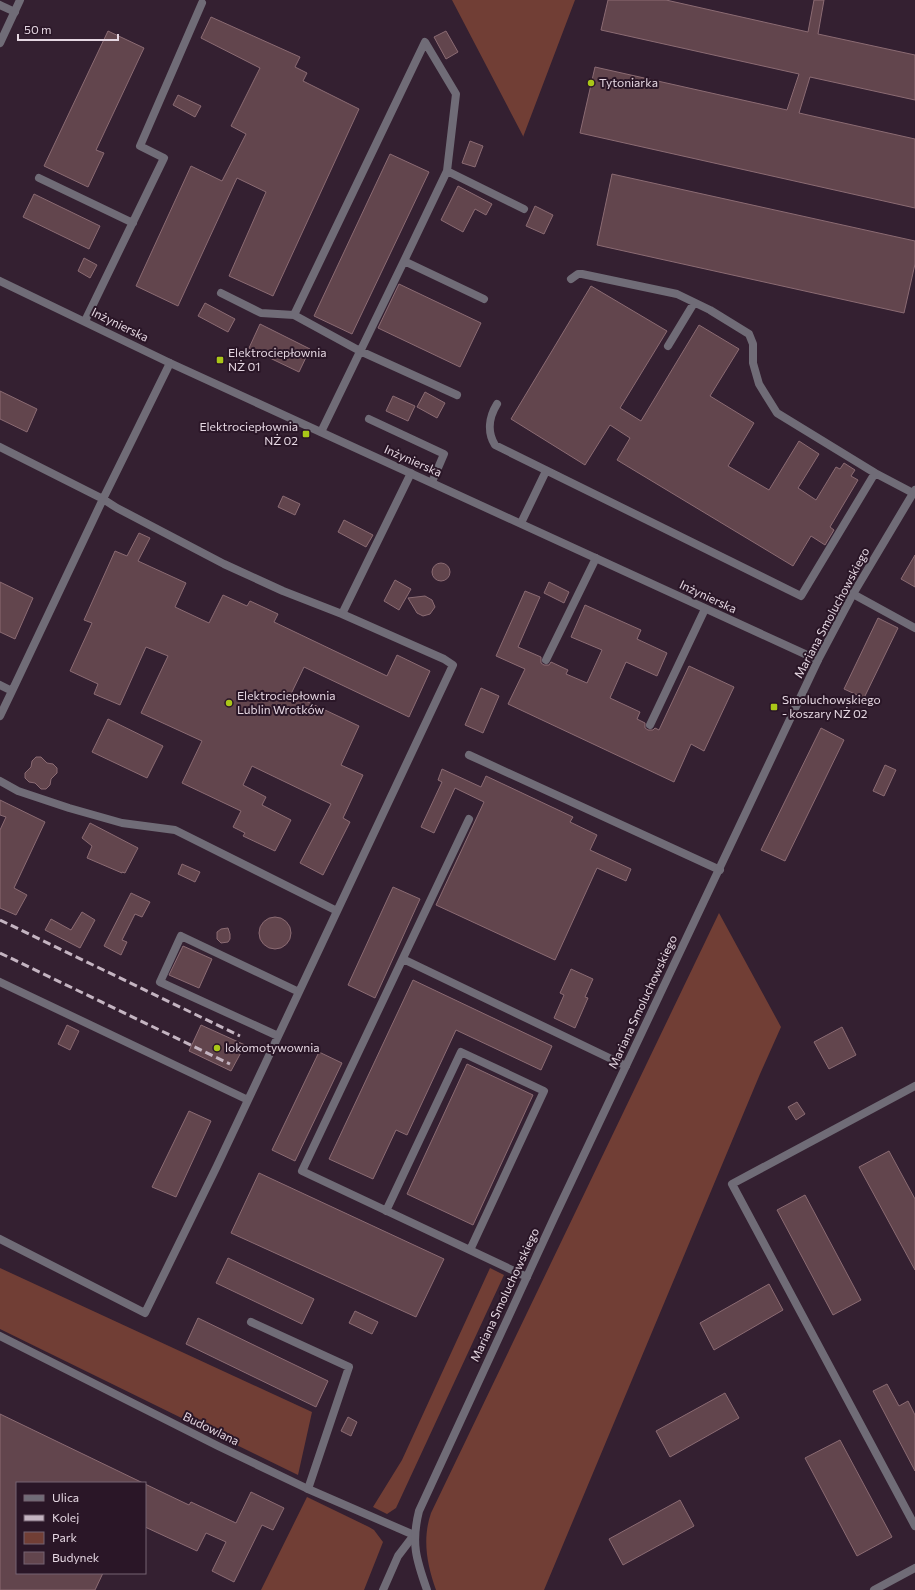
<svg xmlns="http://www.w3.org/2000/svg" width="915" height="1590" viewBox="0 0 915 1590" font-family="Commissioner,sans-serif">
	<rect width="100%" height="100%" fill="#342031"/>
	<path fill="#713e35" d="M 452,0 L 575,0 L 523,137 L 523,136 Z
		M 719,913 L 781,1027 L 760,1074 L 544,1590 L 436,1590 C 427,1565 422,1539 431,1513 Z
		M 0,1268 L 312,1412 L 298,1475 L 0,1329 Z
		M 490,1268 L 504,1275 L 396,1508 L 387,1514 L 373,1507 L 402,1460 Z
		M 307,1497 L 369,1527 L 374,1530 L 383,1542 L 364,1590 L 261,1590 Z"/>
	<path fill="#62454d" stroke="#8b6b73" d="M 608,0 L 666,0 L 808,32 L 814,0 L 824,0 L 818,34 L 915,55 L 915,100 L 810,77 L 799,113 L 915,139 L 915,208 L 580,133 L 595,67 L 787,110 L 799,74 L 601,30 Z
		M 211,17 L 300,57 L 295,67 L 307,73 L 303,81 L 359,109 L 273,296 L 229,276 L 266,192 L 237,178 L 178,306 L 136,286 L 191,166 L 222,181 L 246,134 L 231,126 L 260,68 L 201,38 Z
		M 108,31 L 144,48 L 96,150 L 104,153 L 88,187 L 44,166 Z
		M 446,31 L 458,52 L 446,59 L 434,37 Z
		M 178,95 L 201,106 L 195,117 L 173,105 Z
		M 470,141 L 483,146 L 475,167 L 462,163 Z
		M 390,154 L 429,172 L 352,334 L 314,316 Z
		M 612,174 L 915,241 L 915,264 L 904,313 L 597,245 Z
		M 458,186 L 492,204 L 486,215 L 475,209 L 463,232 L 441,220 Z
		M 34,194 L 100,226 L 89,249 L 23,217 Z
		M 535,206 L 553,215 L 544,234 L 526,226 Z
		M 84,258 L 97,265 L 90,278 L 78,271 Z
		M 399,284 L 481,323 L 460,367 L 378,328 Z
		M 591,286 L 667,331 L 620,408 L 641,421 L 699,325 L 739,349 L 710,396 L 754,423 L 728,466 L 769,490 L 799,441 L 819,454 L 798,488 L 816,500 L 836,467 L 840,469 L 844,463 L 855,470 L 851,476 L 858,480 L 830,527 L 834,530 L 825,545 L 811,536 L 793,566 L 617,460 L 630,438 L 610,425 L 585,465 L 511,419 Z
		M 205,303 L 235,319 L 228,332 L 198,316 Z
		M 260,324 L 310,349 L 299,372 L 249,348 Z
		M 0,391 L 37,409 L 27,432 L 0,419 Z
		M 425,392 L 445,403 L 437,418 L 417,407 Z
		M 393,396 L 415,406 L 408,421 L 386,411 Z
		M 283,496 L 300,504 L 295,515 L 278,507 Z
		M 344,520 L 373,535 L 366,547 L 338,532 Z
		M 139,533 L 150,538 L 138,561 L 186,583 L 175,607 L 209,623 L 223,595 L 247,606 L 250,601 L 278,614 L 274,622 L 387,676 L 397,655 L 430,671 L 409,717 L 304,667 L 291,694 L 359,726 L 341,765 L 363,775 L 343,818 L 350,822 L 323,875 L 300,863 L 331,804 L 252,766 L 243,785 L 266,797 L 262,805 L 291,820 L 275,851 L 243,836 L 245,833 L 233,827 L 241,811 L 182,783 L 202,741 L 141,713 L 168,656 L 146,647 L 120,705 L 94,694 L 98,684 L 70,671 L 92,623 L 84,620 L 115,551 L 127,556 Z
		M 915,555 L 915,587 L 901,579 Z
		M432 572a9 9 0 1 1 18 0a9 9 0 1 1-18 0Z
		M 395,580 L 411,589 L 399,610 L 384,601 Z
		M 0,582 L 33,598 L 15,639 L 0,632 Z
		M 549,582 L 569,592 L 564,603 L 544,593 Z
		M 525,591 L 540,597 L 518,647 L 541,657 L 541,663 L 544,665 L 549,665 L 551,662 L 568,670 L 566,674 L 587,683 L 602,650 L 571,637 L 585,605 L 641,630 L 637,639 L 667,653 L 657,676 L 626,662 L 610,698 L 640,712 L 637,719 L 645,723 L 645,728 L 648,730 L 653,730 L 655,728 L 659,730 L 689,666 L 734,687 L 704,751 L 691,744 L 674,782 L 508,704 L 525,669 L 496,656 Z
		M 425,596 L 432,600 L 435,607 L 430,614 L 423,616 L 417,613 L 408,598 Z
		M 878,618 L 898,628 L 864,698 L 844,689 Z
		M 481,688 L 499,696 L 483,733 L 465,725 Z
		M 108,719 L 163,746 L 147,778 L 92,752 Z
		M 821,728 L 844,740 L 785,861 L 761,850 Z
		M 36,757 L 41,757 L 47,763 L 53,764 L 57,768 L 57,773 L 51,779 L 50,785 L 46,789 L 41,789 L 35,783 L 29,782 L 25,778 L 25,773 L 31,767 L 32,761 Z
		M 885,765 L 896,770 L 884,796 L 873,791 Z
		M 442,769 L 481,787 L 486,776 L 573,817 L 570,822 L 597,835 L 590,850 L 631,869 L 626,881 L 597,868 L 555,960 L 436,905 L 484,802 L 455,788 L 434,833 L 421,827 L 442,782 L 438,780 Z
		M 0,800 L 45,822 L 14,888 L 27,895 L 16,915 L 0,908 L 0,830 L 6,817 L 0,815 Z
		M 90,823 L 138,848 L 125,873 L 122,872 L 122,873 L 87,858 L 92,846 L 82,838 Z
		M 182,864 L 200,872 L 195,882 L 178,874 Z
		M 393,887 L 420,899 L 375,998 L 348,985 Z
		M 131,893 L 150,902 L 142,917 L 135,914 L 122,940 L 127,942 L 121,955 L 104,946 Z
		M 82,912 L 95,920 L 80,948 L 45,930 L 51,919 L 71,930 Z
		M259 933a16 16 0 1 1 32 0a16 16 0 1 1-32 0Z
		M 228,928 L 230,934 L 230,939 L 228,942 L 221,943 L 217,939 L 217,932 L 221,929 Z
		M 183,946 L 212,959 L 199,988 L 169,975 Z
		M 571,969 L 593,979 L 585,997 L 588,998 L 575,1028 L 554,1018 L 564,995 L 560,993 Z
		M 413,980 L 552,1046 L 541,1070 L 456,1030 L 407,1135 L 396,1130 L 373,1179 L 329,1159 Z
		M 67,1025 L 79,1031 L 70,1050 L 58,1044 Z
		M 201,1025 L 245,1045 L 231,1071 L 189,1051 Z
		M 842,1027 L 856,1055 L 829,1069 L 814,1042 Z
		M 319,1052 L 342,1063 L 295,1161 L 272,1150 Z
		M 467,1064 L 533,1095 L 473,1225 L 407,1194 Z
		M 797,1102 L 805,1114 L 796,1120 L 788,1107 Z
		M 189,1111 L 211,1121 L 176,1197 L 152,1187 Z
		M 889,1151 L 915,1199 L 915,1270 L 859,1167 Z
		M 259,1173 L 444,1259 L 416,1317 L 231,1233 Z
		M 805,1195 L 861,1300 L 833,1315 L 777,1210 Z
		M 228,1258 L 314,1299 L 302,1324 L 216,1283 Z
		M 769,1284 L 783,1310 L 714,1350 L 700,1323 Z
		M 355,1311 L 378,1322 L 372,1334 L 349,1323 Z
		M 198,1318 L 328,1381 L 316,1407 L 186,1344 Z
		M 887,1384 L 899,1406 L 908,1401 L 915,1415 L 915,1471 L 873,1391 Z
		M 725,1393 L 739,1418 L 670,1457 L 656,1431 Z
		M 0,1414 L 143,1483 L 17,1483 L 17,1573 L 103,1573 L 95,1590 L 0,1590 Z
		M 348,1417 L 357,1422 L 351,1436 L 341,1431 Z
		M 840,1440 L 892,1537 L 857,1556 L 805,1458 Z
		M 145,1484 L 189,1505 L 191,1502 L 236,1523 L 251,1492 L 284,1508 L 273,1530 L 262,1525 L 234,1582 L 212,1571 L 226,1542 L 206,1533 L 197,1551 L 145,1527 Z
		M 680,1500 L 694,1526 L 623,1565 L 609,1539 Z"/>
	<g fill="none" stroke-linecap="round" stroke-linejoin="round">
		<path stroke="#706c77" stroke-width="8" d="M 0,5 L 15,12
			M 39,178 L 133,223
			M 404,261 L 447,171 L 524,209
			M 221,293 L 261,313 L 294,315 L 425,42 L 456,94 L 447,171
			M 294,315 L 360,351 L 457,395
			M 85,321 L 164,158 L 140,146 L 202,3
			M 668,346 L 694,303
			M 170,363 L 103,499 L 117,508 L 224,564 L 283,591 L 342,614
			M 497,404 C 489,417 487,432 495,445 L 801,596 L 875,473 L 777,413 L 759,384 L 753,363 L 753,344 L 749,334 L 710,310 L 677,294 L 582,274 L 578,274 L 571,279
			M 369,419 L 444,454 L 432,482
			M 321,432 L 404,261 L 484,299
			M 0,447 L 103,499 L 12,691
			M 875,473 L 913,493
			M 521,523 L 546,471
			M 853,594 L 915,628
			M 546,660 L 596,558
			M 0,685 L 12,691 L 0,716
			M 650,725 L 705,609
			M 469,755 L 720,870
			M 0,781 L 18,791 L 69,808 L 122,823 L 175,830 L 337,911
			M 469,819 L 302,1171 L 527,1277
			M 403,959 L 626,1066
			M 0,982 L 248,1100
			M 278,1036 L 160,982 L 181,936 L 299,992
			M 915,1086 L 732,1184 L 915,1526
			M 386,1211 L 461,1052 L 544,1091 L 470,1250
			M 0,1239 L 145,1313 L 217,1166 L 453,665 L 444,659 L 342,614 L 411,473
			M 251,1322 L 349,1367 L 308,1489
			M 383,1590 L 398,1556 L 414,1535
			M 874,1590 L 915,1568"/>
		<path stroke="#706c77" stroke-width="8" d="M 0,43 L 20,0
			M 0,281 L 170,363 L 818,660
			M 0,1336 L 218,1446 L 308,1489 L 414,1535"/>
		<path stroke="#706c77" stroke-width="8" d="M 427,1590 C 416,1559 411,1543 419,1511 L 554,1218 L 818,660 L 853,594 L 915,490"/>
		<path stroke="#c4b4c1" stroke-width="3" stroke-dasharray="8 4" stroke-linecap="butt" d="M 0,920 L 240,1036
			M 0,953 L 230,1064"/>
	</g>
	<g fill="#aac718" stroke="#2a1627" stroke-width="1.5">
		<circle cx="591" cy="83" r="4"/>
		<rect x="216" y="356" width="8" height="8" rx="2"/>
		<rect x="302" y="430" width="8" height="8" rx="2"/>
		<circle cx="229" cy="703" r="4"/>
		<rect x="770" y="703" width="8" height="8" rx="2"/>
		<circle cx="217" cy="1048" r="4"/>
	</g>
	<g text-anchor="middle" stroke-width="4" stroke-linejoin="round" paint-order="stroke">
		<g font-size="12" fill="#e5d7e2" stroke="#2a1627" text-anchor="start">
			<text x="599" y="87">Tytoniarka</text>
			<text x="228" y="357">Elektrociepłownia<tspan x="228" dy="14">NŻ 01</tspan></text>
			<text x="298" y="431" text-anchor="end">Elektrociepłownia<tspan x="298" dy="14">NŻ 02</tspan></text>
			<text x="237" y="700">Elektrociepłownia<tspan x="237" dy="14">Lublin Wrotków</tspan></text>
			<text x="782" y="704">Smoluchowskiego<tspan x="782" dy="14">- koszary NŻ 02</tspan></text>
			<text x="225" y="1052">lokomotywownia</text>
		</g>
		<g font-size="12" fill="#e5d7e2" stroke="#2a1627">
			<text transform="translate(120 325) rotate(26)" y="4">Inżynierska</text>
			<text transform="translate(413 461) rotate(24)" y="4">Inżynierska</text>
			<text transform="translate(708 597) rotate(25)" y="4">Inżynierska</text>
			<text transform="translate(832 613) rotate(-62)" y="4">Mariana Smoluchowskiego</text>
			<text transform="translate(643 1002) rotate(-65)" y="4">Mariana Smoluchowskiego</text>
			<text transform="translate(505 1295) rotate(-65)" y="4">Mariana Smoluchowskiego</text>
			<text transform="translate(211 1429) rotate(26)" y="4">Budowlana</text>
		</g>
	</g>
	<rect x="16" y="1482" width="130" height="92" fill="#2a1627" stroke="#756372"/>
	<rect x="24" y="1495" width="20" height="6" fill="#706c77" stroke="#756372"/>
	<text x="52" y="1502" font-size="12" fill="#e5d7e2">Ulica</text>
	<rect x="24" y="1515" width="20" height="6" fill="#c4b4c1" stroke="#756372"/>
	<text x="52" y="1522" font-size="12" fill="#e5d7e2">Kolej</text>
	<rect x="24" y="1532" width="20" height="12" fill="#713e35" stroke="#756372"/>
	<text x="52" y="1542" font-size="12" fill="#e5d7e2">Park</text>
	<rect x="24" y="1552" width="20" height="12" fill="#62454d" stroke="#756372"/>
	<text x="52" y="1562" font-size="12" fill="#e5d7e2">Budynek</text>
	<path d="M18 34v6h100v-6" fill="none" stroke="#e5d7e2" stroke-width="2"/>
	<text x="24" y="34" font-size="12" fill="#e5d7e2" stroke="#2a1627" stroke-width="3" paint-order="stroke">50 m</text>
</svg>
